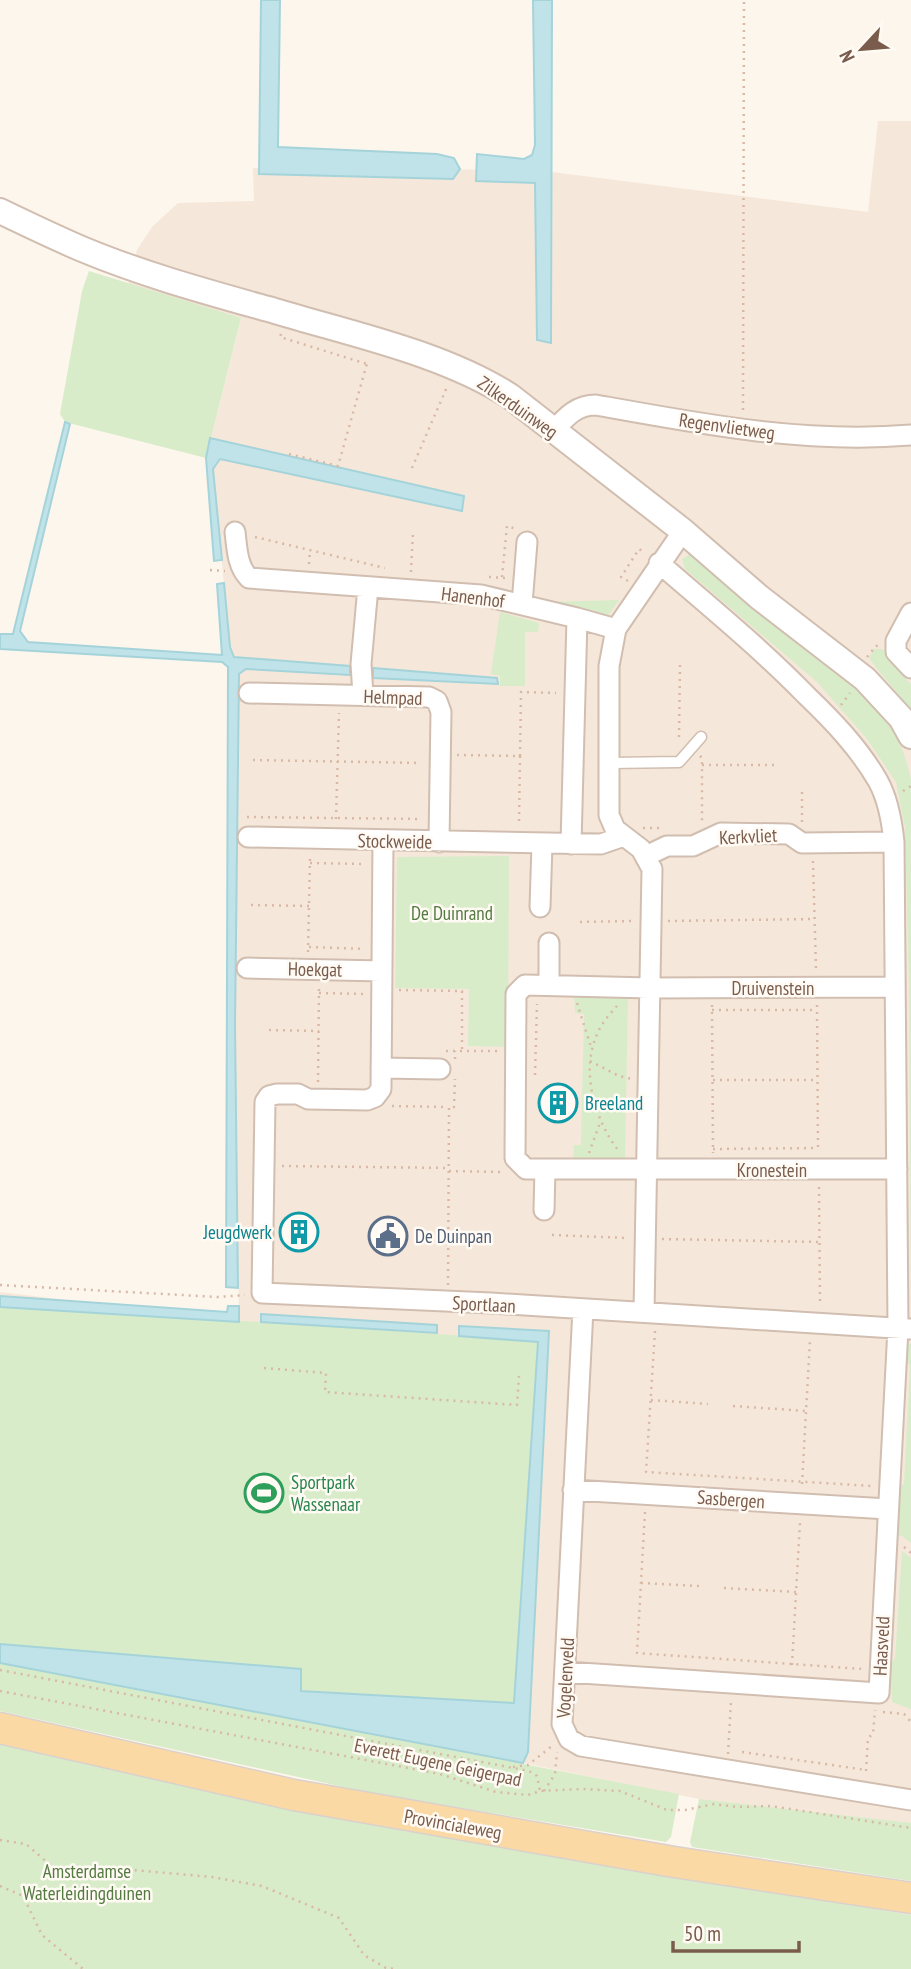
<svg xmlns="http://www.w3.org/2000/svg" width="911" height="1969" viewBox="0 0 911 1969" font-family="'PT Sans Narrow',sans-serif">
	<rect width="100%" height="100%" fill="#fdf6ec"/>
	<path fill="#f5e8da" d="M 878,121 L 911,121 L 911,1847 L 868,1840 L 699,1799 L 523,1763 L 499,1774 L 0,1683 L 0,1292 L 239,1321 L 235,1026 L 239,674 L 230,648 L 213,469 L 206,458 L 241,319 L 128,284 L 137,250 L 152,227 L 178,203 L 254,201 L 253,168 L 536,170 L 868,212 Z"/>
	<path fill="#d8ecc9" d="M 89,271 L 241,318 L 206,458 L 65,422 L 60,414 L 82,291 Z
		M 690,554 L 868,699 C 895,727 902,742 911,779 L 911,1306 L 909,987 L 905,828 L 896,782 L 867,739 L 817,682 L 685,569 L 682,559 Z
		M 619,600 L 608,616 L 545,602 Z
		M 500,612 L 539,623 L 538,632 L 525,632 L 525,686 L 500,686 L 500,676 L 491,674 Z
		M 873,649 L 883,649 L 891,663 L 911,684 L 911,710 L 874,665 L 869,658 Z
		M 509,856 L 508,1047 L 468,1046 L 469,989 L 395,988 L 397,857 Z
		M 574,996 L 628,997 L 625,1162 L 573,1159 L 574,1145 L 581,1145 L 584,1014 L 575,1013 Z
		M 0,1307 L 261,1322 L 538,1341 L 515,1703 L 301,1690 L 300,1669 L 0,1644 Z
		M 911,1343 L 911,1543 L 902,1536 L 896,1536 L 899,1487 L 904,1484 L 910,1365 L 904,1359 L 906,1346 Z
		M 902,1551 L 911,1558 L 911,1709 L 892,1702 L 890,1664 L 895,1659 Z
		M 0,1663 L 679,1794 L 671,1837 L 666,1842 L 366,1792 L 0,1711 Z
		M 0,1742 L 743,1887 L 911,1915 L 911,1969 L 0,1969 Z
		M 699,1799 L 911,1823 L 911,1881 L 692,1847 L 690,1842 Z"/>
	<path fill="#bfe3e8" stroke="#a5d3da" stroke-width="2" d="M 261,0 L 280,0 L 278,147 L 437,154 L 454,158 L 460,169 L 453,179 L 259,174 Z
		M 533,0 L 552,0 L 551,343 L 537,340 L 535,183 L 476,181 L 477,154 L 524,159 L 532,155 L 535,145 Z
		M 65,422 L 70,424 L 20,631 L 28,642 L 222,655 L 217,584 L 224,583 L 230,647 L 234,657 L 350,666 L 350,675 L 246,669 L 239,674 L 235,1026 L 238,1288 L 226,1287 L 228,667 L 222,662 L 0,649 L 0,634 L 13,634 Z
		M 210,438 L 464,496 L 462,511 L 220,459 L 213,469 L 222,560 L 214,561 L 206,458 Z
		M 373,668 L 497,678 L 498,684 L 373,678 Z
		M 0,1296 L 227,1312 L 228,1306 L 239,1306 L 239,1322 L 0,1307 Z
		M 261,1314 L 437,1325 L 437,1333 L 261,1322 Z
		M 459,1326 L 549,1331 L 528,1752 L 523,1763 L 0,1663 L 0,1644 L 301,1669 L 301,1691 L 514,1703 L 538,1342 L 459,1336 Z"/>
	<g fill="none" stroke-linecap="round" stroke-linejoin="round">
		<defs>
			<path id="service" d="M 610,763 L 679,762 L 701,737"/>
			<path id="minor" d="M 553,431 C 566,417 576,405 596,405 C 701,424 805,444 911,435
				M 235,532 C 237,548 237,566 249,578 L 481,595 L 577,618
				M 522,604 L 527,542
				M 911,613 L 896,641 L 896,652 L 911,668
				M 249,693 L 429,697 L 437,701 L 441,712 L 439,842
				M 363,695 L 361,664 L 368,587
				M 248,837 L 601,844 L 624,836
				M 383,841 L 381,1089 L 375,1097 L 367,1100 L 308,1099 L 298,1094 L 277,1094 L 269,1096 L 265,1102 L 262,1293 L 491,1303 L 910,1329
				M 571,844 L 577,618 L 616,629
				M 646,856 L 667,846 L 693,846 L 721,833 L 789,834 L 802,843 L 894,842
				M 540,907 L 542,844
				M 247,968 L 382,971
				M 549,985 L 549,943
				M 895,987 L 650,988 L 525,985 L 516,994 L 515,1158 L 526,1169 L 897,1169
				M 381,1068 L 440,1069
				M 544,1210 L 545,1169
				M 583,1309 L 562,1724 L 569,1739 L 581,1746 L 911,1800
				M 644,1312 L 652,869 L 641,849 L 615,829 L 609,815 L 609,666 L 616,629 L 683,531
				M 573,1490 L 888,1509
				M 566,1672 L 879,1693 L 898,1328 L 894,842 C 892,822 888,799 878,781 C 859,748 833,721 806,695 C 760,648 709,606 659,563"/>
			<path id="tertiary" d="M 0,211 C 27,224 54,237 82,249 C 144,275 211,293 275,311 C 351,334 443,353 510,396 L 683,531 L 759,597 L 865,679 L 901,718 L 911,736"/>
			<path id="primary" d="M 0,1728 L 294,1795 L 674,1862 L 911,1898"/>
		</defs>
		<use href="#service" stroke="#d1beb0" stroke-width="13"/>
		<use href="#minor" stroke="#d1beb0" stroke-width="23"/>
		<use href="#tertiary" stroke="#d1beb0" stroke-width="28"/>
		<use href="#primary" stroke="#dad1cd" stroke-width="33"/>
		<path stroke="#d9b8a5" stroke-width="2.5" stroke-dasharray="2 5" stroke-linecap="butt" d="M 281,334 L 280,337 L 367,364
			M 743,410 L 744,0
			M 289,454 L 338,466 L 368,360
			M 412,468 L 447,387
			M 255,537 L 385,568
			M 309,564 L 310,550
			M 210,570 L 225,571
			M 411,572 L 413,532
			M 489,577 L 507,578
			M 502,577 L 507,526 L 516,529
			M 628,581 L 621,577 L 639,549 L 645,553
			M 867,657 L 876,646 L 880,646
			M 680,665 L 679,737 L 682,740
			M 841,705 L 850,693
			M 457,755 L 520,756 L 519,823
			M 520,756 L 521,692 L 556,693
			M 700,756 L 702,758 L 702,822
			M 253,760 L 421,763
			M 702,765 L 776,765
			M 903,791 L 911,786
			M 247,817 L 422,819
			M 336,819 L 339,713
			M 802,822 L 802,788
			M 643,828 L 661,828
			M 813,861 L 816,970
			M 310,863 L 366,864
			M 251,905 L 309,906
			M 668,921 L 815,919
			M 580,922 L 633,921
			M 309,947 L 365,949
			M 308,952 L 310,857
			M 399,990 L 462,991 L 462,1051
			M 319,993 L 365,994
			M 577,1003 L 591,1047
			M 712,1005 L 713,1153
			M 817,1005 L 818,1152
			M 617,1006 C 609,1015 600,1025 596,1037 C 581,1073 595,1120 618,1150
			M 712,1010 L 817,1010
			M 269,1030 L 319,1031
			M 446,1051 L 499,1051
			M 455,1059 L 455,1051
			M 590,1061 L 619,1076 L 632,1079
			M 535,1075 L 537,1004
			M 713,1080 L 818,1080
			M 318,1082 L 319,987
			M 392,1106 L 448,1107
			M 713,1149 L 818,1148
			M 589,1153 L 601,1120
			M 282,1166 L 450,1168
			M 449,1171 L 501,1172
			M 819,1187 L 820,1306
			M 552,1235 L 627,1238
			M 662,1239 L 819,1242
			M 0,1285 L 218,1297 L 245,1295
			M 448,1285 L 449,1107 L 454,1107 L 455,1079
			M 655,1331 L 646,1472 L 872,1486
			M 264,1368 L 326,1373 L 325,1392 L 517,1405 L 519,1376
			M 651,1400 L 708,1404
			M 733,1406 L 806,1411
			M 802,1484 L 810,1340
			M 645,1512 L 637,1653 L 863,1669
			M 904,1547 L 911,1553
			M 641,1583 L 699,1586
			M 724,1588 L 796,1592
			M 792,1665 L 800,1522
			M 0,1670 L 529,1771 L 537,1776 L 540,1791
			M 0,1691 L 440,1774 L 496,1792 L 528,1795 L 540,1791 L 582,1789 L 620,1791 L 667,1810 L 685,1810 L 714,1804 L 737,1807 L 771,1806 L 911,1828
			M 883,1712 L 904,1714 L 911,1722
			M 742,1752 L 866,1770
			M 728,1754 L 731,1701
			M 513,1767 L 528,1765 L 552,1746
			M 866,1771 L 868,1738 L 873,1734 L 875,1710
			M 544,1791 L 555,1774 L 557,1752
			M 0,1840 L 26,1844 L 56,1870 L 106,1879 L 133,1870 L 212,1877 L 262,1886 L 339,1918 L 364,1955 L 386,1968 L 397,1969
			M 0,1886 L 23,1896 L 42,1935 L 83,1969"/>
		<use href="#service" stroke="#fff" stroke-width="10"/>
		<use href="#minor" stroke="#fff" stroke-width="19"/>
		<use href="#tertiary" stroke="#fff" stroke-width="24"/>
		<use href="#primary" stroke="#fbd9a5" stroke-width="30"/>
	</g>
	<defs>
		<symbol id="building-ring" viewBox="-11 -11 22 22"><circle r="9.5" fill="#fffaf3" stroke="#0f9aa8" stroke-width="1.5"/><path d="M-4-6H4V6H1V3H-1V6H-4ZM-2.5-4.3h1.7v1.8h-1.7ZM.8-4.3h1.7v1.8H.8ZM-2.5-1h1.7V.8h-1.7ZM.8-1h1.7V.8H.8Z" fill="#0f9aa8"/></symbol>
		<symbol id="civic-ring" viewBox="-11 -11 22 22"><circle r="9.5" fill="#fffaf3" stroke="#5c6f8a" stroke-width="1.5"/><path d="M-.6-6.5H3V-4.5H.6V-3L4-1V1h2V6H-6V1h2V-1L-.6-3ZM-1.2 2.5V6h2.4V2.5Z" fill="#5c6f8a"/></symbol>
		<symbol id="stadium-ring" viewBox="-11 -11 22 22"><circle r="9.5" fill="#fffaf3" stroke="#2e9e5b" stroke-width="1.5"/><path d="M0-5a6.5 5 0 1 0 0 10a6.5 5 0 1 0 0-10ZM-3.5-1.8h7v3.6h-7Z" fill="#2e9e5b"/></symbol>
	</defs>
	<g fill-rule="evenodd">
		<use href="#building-ring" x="536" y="1081" width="44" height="44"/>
		<use href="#building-ring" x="277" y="1210" width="44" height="44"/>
		<use href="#civic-ring" x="366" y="1214" width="44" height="44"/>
		<use href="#stadium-ring" x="242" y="1471" width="44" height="44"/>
	</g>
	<g text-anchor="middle" stroke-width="5" stroke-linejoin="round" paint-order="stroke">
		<g font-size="19" fill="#7a5c4d" stroke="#fffaf3">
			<text transform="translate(518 407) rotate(35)" y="7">Zilkerduinweg</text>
			<text transform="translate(727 426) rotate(8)" y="7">Regenvlietweg</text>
			<text transform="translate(473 597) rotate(7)" y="7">Hanenhof</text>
			<text transform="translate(393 697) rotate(2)" y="7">Helmpad</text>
			<text transform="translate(748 836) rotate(-3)" y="7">Kerkvliet</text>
			<text transform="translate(395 841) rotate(1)" y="7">Stockweide</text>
			<text transform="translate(315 969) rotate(1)" y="7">Hoekgat</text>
			<text x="773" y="995">Druivenstein</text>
			<text x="772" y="1177">Kronestein</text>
			<text transform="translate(484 1304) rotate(3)" y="7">Sportlaan</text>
			<text transform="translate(731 1499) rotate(4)" y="7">Sasbergen</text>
			<text transform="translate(881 1646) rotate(-87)" y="7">Haasveld</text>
			<text transform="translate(565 1678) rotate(-87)" y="7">Vogelenveld</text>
			<text transform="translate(438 1762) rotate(12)" y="7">Everett Eugene Geigerpad</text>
			<text transform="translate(453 1824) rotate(10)" y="7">Provincialeweg</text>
		</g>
		<g font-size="19" fill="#537a41" stroke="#fffaf3">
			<text x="452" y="920">De Duinrand</text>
			<text x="87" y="1878">Amsterdamse<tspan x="87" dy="22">Waterleidingduinen</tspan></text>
		</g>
		<g font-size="19" fill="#0d838f" stroke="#fffaf3" text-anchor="start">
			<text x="585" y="1110">Breeland</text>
			<text x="272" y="1239" text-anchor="end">Jeugdwerk</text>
		</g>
		<g font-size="19" fill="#4e5e75" stroke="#fffaf3" text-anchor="start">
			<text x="415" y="1243">De Duinpan</text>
		</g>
		<g font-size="19" fill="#27864d" stroke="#fffaf3" text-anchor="start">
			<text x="291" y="1489">Sportpark<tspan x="291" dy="22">Wassenaar</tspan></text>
		</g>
	</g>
	<g transform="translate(862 49) rotate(244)" stroke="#fffaf3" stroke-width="5" paint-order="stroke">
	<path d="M0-5L12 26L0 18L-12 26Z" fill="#7a5c4d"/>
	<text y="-10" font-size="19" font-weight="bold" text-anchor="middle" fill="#7a5c4d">N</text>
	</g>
	<path d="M673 1941v10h126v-10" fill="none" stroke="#7a5c4d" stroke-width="3.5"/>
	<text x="684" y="1941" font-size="21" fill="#7a5c4d" stroke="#fffaf3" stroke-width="5" paint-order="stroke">50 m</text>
</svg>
